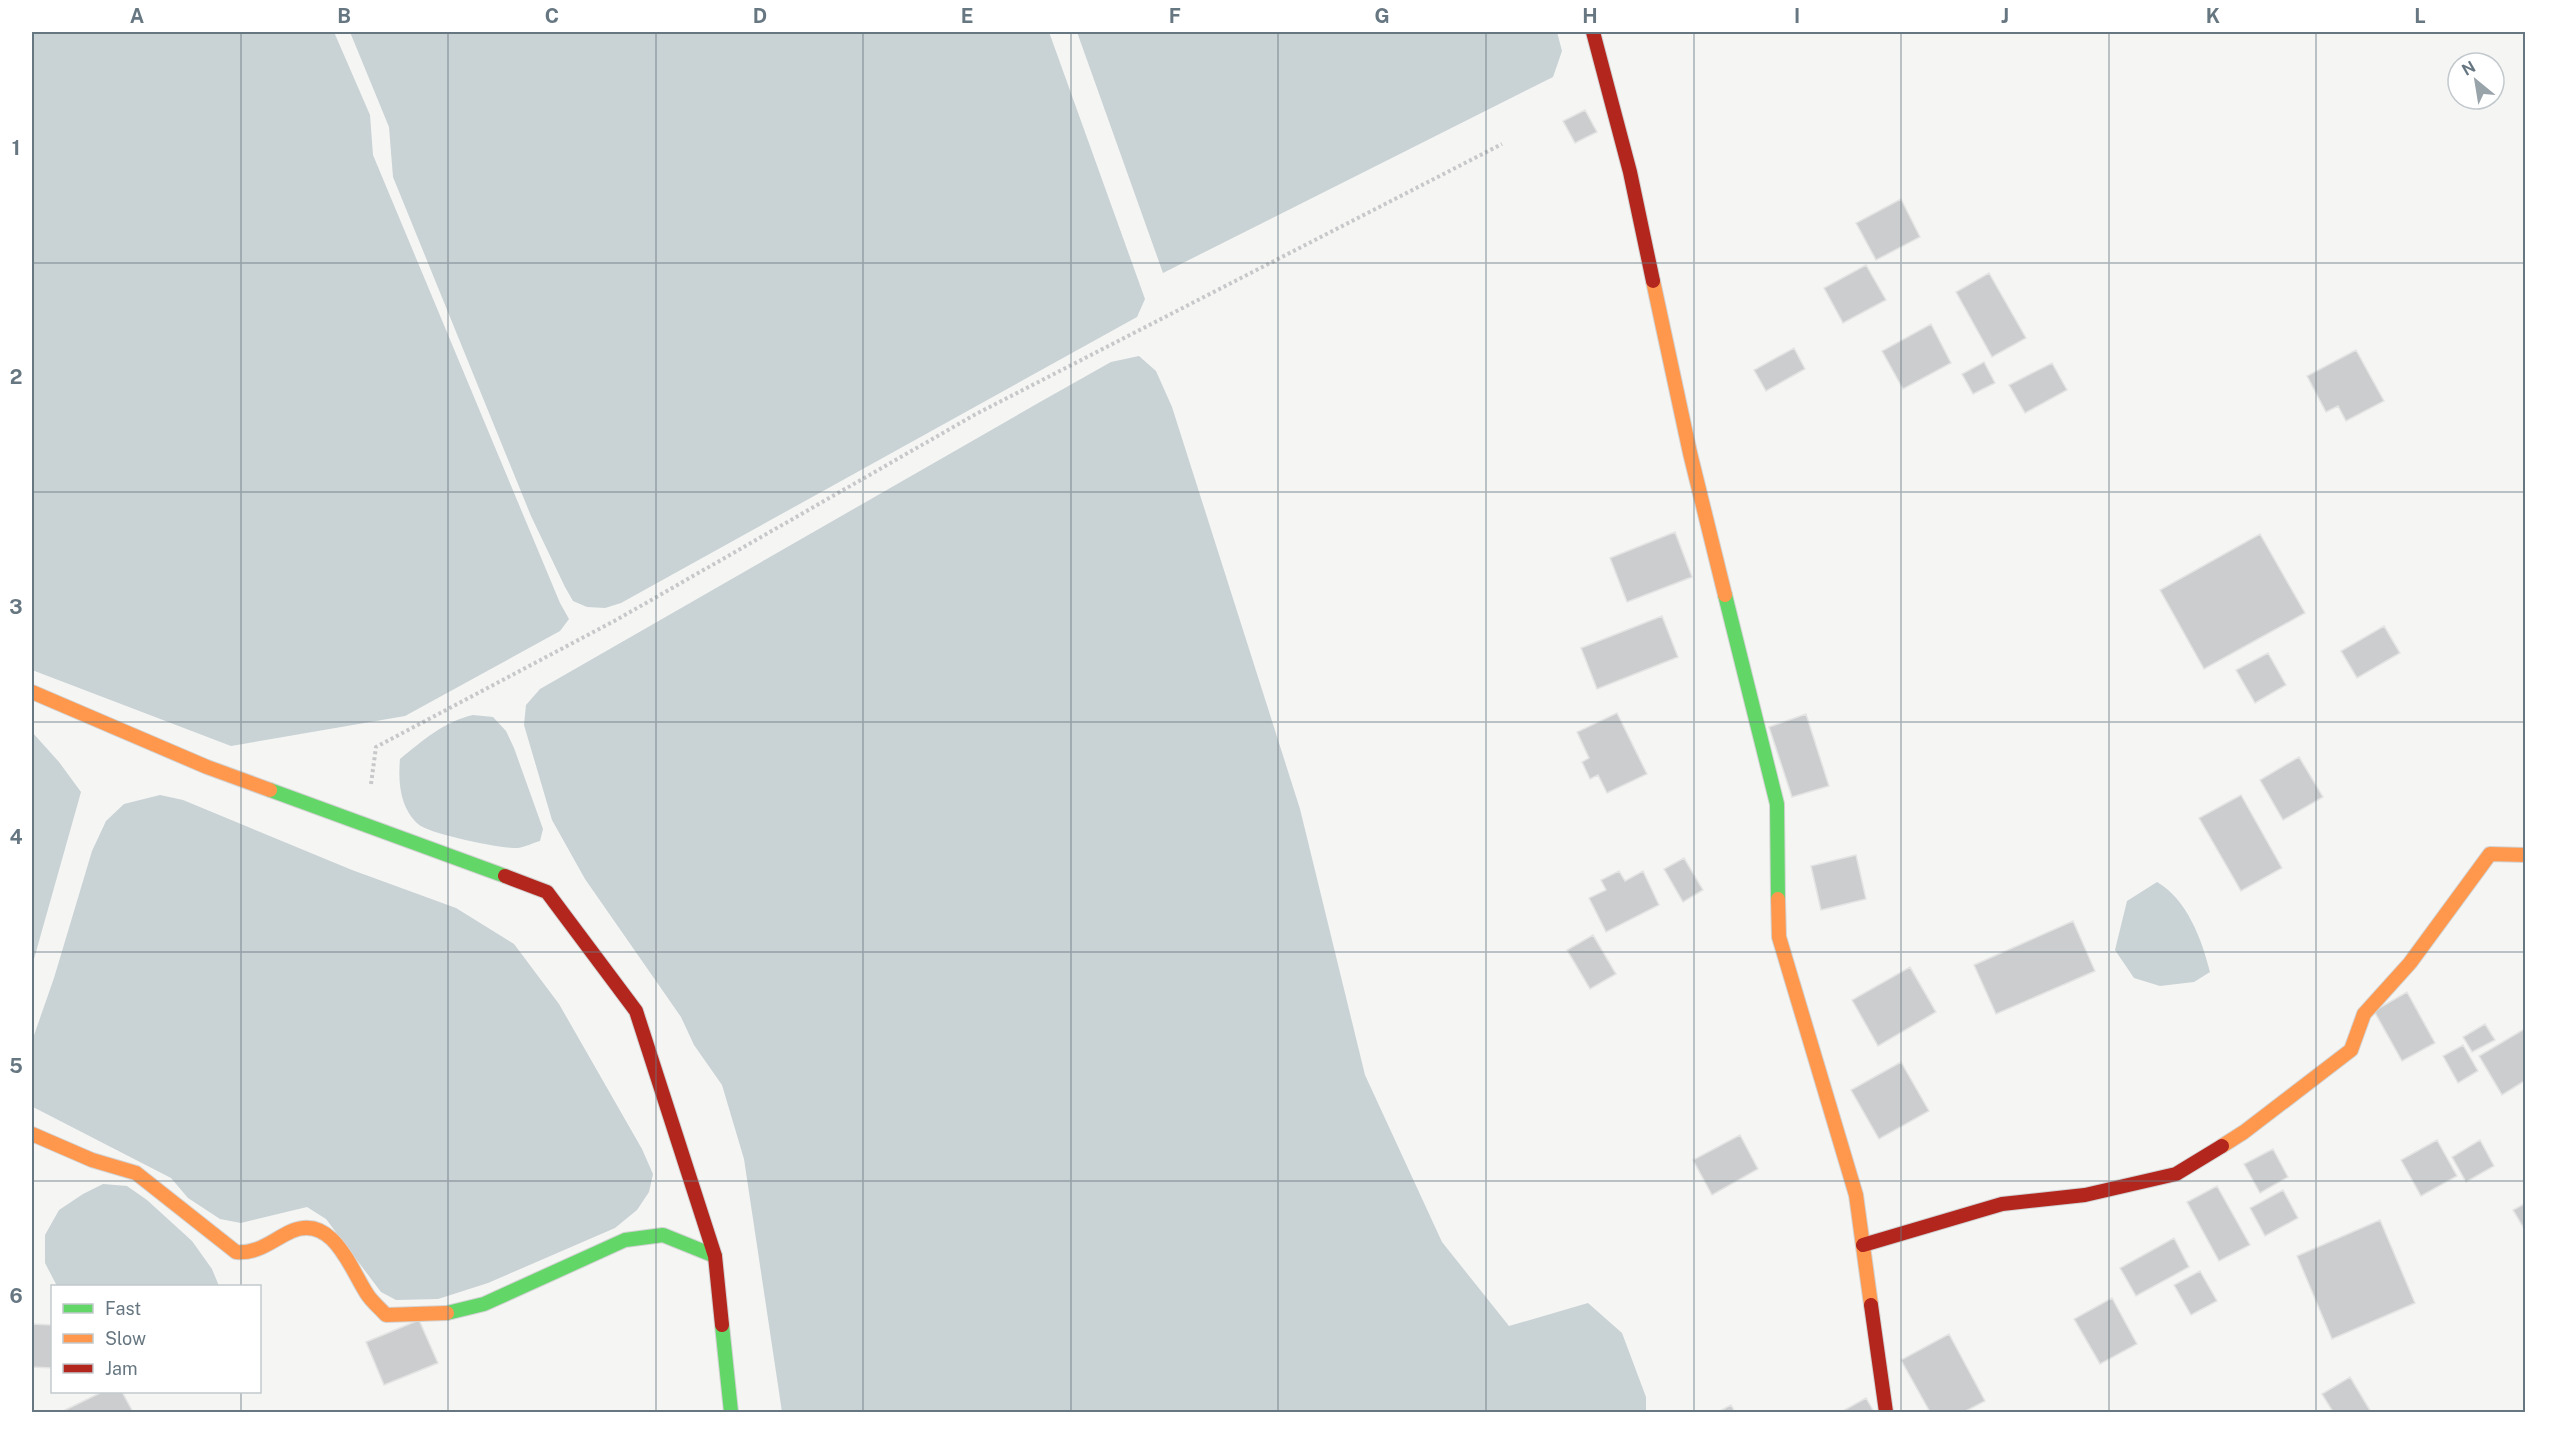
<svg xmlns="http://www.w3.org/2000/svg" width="2557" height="1444" viewBox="0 0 2557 1444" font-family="'Public Sans',sans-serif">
	<rect width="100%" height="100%" fill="#f5f5f4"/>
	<path fill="#c9d2d4" d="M 32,32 L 334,32 L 370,115 L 373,155 L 560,603 L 569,619 L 560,631 L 405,716 L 231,746 L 32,670 Z
		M 350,32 L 1049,32 L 1145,299 L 1137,317 L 621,603 L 605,608 L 587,607 L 573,601 L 565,587 L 531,516 L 393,177 L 389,127 Z
		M 1077,32 L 1557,32 L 1562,51 L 1553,77 L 1163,273 Z
		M 1139,356 L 1156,371 L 1172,407 L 1300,809 L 1365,1075 L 1442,1242 L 1509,1326 L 1588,1303 L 1622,1333 L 1646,1397 L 1646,1412 L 782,1412 L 744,1159 L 722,1085 L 694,1045 L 681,1017 L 585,879 L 552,820 L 524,725 L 526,705 L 540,689 L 1040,402 L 1111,362 Z
		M 473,715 L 493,717 L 506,731 L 514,748 L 543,829 L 540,841 C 533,843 525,847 518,848 C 501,849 429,834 418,824 C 400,808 398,782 400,759 C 422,741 445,721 473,715 Z
		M 32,732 L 59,762 L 81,792 L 32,966 Z
		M 160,795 L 183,800 L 352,870 L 456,908 L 514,944 L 559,1004 L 642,1149 L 653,1174 L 649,1192 L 637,1210 L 615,1228 L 488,1283 L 438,1299 L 396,1300 L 381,1292 L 326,1219 L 307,1207 L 241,1223 L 220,1219 L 188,1198 L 171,1178 L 33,1107 L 32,1041 L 54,978 L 92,851 L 106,821 L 124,804 Z
		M 2157,882 C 2187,899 2202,940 2210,972 L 2194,982 L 2160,986 L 2134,978 L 2115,950 L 2127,901 Z
		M 103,1184 L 127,1186 L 147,1200 L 192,1241 L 212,1269 L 219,1286 L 57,1286 L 45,1263 L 45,1235 L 59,1210 L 83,1194 Z"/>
	<path fill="#cccdce" stroke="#e4e4e4" stroke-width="1.5" d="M 1585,110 L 1597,132 L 1575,143 L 1563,121 Z
		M 1901,199 L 1920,237 L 1876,260 L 1856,223 Z
		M 1866,265 L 1886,300 L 1843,323 L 1824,288 Z
		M 1989,273 L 2026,338 L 1992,357 L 1956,292 Z
		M 1931,324 L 1951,363 L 1903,389 L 1882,351 Z
		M 1794,348 L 1805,369 L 1766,391 L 1754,370 Z
		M 2356,350 L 2384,401 L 2346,421 L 2338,406 L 2326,412 L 2307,376 Z
		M 1984,362 L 1995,383 L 1973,394 L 1962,374 Z
		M 2052,363 L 2067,390 L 2025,413 L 2009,385 Z
		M 1675,532 L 1692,577 L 1627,602 L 1610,558 Z
		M 2260,534 L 2305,613 L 2204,669 L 2160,590 Z
		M 1662,616 L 1678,657 L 1597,689 L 1581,648 Z
		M 2384,626 L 2400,653 L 2357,678 L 2341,651 Z
		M 2268,653 L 2286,685 L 2255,703 L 2236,670 Z
		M 1617,713 L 1647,774 L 1607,793 L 1598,775 L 1590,779 L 1582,762 L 1589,758 L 1577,732 Z
		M 1806,714 L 1829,786 L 1792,797 L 1769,727 Z
		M 2299,757 L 2323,797 L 2283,820 L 2260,780 Z
		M 2241,795 L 2282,868 L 2241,891 L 2199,818 Z
		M 1856,855 L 1866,899 L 1821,910 L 1811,866 Z
		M 1684,858 L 1703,890 L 1683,902 L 1664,869 Z
		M 1619,871 L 1625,881 L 1643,871 L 1659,905 L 1606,932 L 1589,898 L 1606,890 L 1601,880 Z
		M 2073,921 L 2095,971 L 1996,1014 L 1974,965 Z
		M 1593,935 L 1616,974 L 1590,989 L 1567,950 Z
		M 1910,967 L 1936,1012 L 1878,1046 L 1852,1000 Z
		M 2407,992 L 2435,1043 L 2402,1061 L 2374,1011 Z
		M 2485,1024 L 2495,1040 L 2472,1052 L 2463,1037 Z
		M 2526,1028 L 2526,1080 L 2502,1095 L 2479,1056 Z
		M 2463,1045 L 2478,1071 L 2458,1083 L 2443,1056 Z
		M 1901,1062 L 1929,1111 L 1879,1139 L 1851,1090 Z
		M 1740,1135 L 1758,1169 L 1712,1195 L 1693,1160 Z
		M 2437,1140 L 2457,1176 L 2421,1196 L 2401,1160 Z
		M 2480,1140 L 2494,1166 L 2466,1182 L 2452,1157 Z
		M 2273,1149 L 2288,1177 L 2260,1193 L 2244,1164 Z
		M 2217,1186 L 2250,1245 L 2219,1261 L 2187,1202 Z
		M 2283,1190 L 2298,1218 L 2265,1236 L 2250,1208 Z
		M 2526,1203 L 2526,1232 L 2513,1210 Z
		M 2380,1220 L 2415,1303 L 2332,1339 L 2297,1256 Z
		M 2174,1238 L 2189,1267 L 2136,1296 L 2120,1268 Z
		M 2200,1271 L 2217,1301 L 2191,1315 L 2174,1285 Z
		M 2112,1298 L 2137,1344 L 2100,1364 L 2074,1319 Z
		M 419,1320 L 438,1363 L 384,1385 L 366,1342 Z
		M 32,1324 L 52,1325 L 52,1368 L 32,1367 Z
		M 1949,1334 L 1985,1401 L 1964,1412 L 1930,1412 L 1901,1360 Z
		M 2350,1377 L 2371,1412 L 2333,1412 L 2322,1394 Z
		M 102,1392 L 122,1392 L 133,1412 L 61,1412 Z
		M 1866,1398 L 1874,1412 L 1841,1412 Z
		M 1731,1405 L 1735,1412 L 1718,1412 Z"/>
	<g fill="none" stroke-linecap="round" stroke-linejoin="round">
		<defs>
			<path id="fast" d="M 1725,595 L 1777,804 L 1778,899
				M 270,790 L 505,876
				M 447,1313 L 484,1304 L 625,1240 L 663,1235 L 715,1256
				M 722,1325 L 731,1412"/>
			<path id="slow" d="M 1653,281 L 1690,453 L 1725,595
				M 32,692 L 207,767 L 270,790
				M 1778,899 L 1779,937 L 1856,1195 L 1871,1305
				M 32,1134 L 92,1160 L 136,1173 L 236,1252 C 259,1254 272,1240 292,1231 C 333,1214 351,1270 367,1294 C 372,1302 380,1308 386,1315 L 447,1313
				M 2222,1146 L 2244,1132 L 2351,1050 L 2364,1014 L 2410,963 L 2490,854 L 2526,855"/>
			<path id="jam" d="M 1593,32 L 1630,172 L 1653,281
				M 505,876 L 547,892 L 636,1011 L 715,1256 L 722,1325
				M 1863,1245 L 2002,1204 L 2085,1195 L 2176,1174 L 2222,1146
				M 1871,1305 L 1886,1412"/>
		</defs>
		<use href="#fast" stroke="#d2d3d3" stroke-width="16"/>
		<use href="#slow" stroke="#d2d3d3" stroke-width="16"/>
		<use href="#jam" stroke="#d2d3d3" stroke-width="16"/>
		<path stroke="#c7c8c9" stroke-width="4" stroke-dasharray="3 3" stroke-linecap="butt" d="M 371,784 L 376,747 L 618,619 L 976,414 L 1502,144"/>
		<use href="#fast" stroke="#63d668" stroke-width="14"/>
		<use href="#slow" stroke="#ff974d" stroke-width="14"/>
		<use href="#jam" stroke="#b3261e" stroke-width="14"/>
	</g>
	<path fill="none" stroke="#677782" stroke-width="1.5" stroke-opacity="0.55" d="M 241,32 L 241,1286M 448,32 L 448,1412M 656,32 L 656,1412M 863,32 L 863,1412M 1071,32 L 1071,1412M 1278,32 L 1278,1412M 1486,32 L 1486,1412M 1694,32 L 1694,1412M 1901,32 L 1901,1412M 2109,32 L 2109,1412M 2316,32 L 2316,1412M 32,263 L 2526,263M 32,492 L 2526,492M 32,722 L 2526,722M 32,952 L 2526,952M 32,1181 L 2526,1181M 241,1392 L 241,1412"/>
	<rect width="2557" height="1444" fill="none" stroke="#ffffff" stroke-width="66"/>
	<rect x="51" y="1285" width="210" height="108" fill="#ffffff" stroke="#c2c9cd" stroke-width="1.5"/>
	<rect x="63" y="1304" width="30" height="9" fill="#63d668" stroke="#c2c9cd" stroke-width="1.5"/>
	<text x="105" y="1315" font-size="18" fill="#677782">Fast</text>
	<rect x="63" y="1334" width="30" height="9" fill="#ff974d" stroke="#c2c9cd" stroke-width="1.5"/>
	<text x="105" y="1345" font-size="18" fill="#677782">Slow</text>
	<rect x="63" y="1364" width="30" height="9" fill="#b3261e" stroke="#c2c9cd" stroke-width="1.5"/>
	<text x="105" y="1375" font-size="18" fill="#677782">Jam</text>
	<g transform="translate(2476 81) rotate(330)"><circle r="28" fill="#ffffff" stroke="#c2c9cd" stroke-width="1.5"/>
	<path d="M0-4.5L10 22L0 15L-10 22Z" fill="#99a3aa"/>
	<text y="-9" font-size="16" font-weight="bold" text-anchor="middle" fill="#677782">N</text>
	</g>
	<rect x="33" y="33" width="2491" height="1378" fill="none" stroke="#677782" stroke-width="2"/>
	<g font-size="20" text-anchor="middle" font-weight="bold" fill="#677782">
		<text x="137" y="23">A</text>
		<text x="344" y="23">B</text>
		<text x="552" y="23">C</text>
		<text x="760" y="23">D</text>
		<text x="967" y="23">E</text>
		<text x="1175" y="23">F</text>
		<text x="1382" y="23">G</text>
		<text x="1590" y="23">H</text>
		<text x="1797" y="23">I</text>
		<text x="2005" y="23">J</text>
		<text x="2213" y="23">K</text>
		<text x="2420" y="23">L</text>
		<text x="16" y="155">1</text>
		<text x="16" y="384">2</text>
		<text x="16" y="614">3</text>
		<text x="16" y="844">4</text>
		<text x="16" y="1073">5</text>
		<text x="16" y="1303">6</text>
	</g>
</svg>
